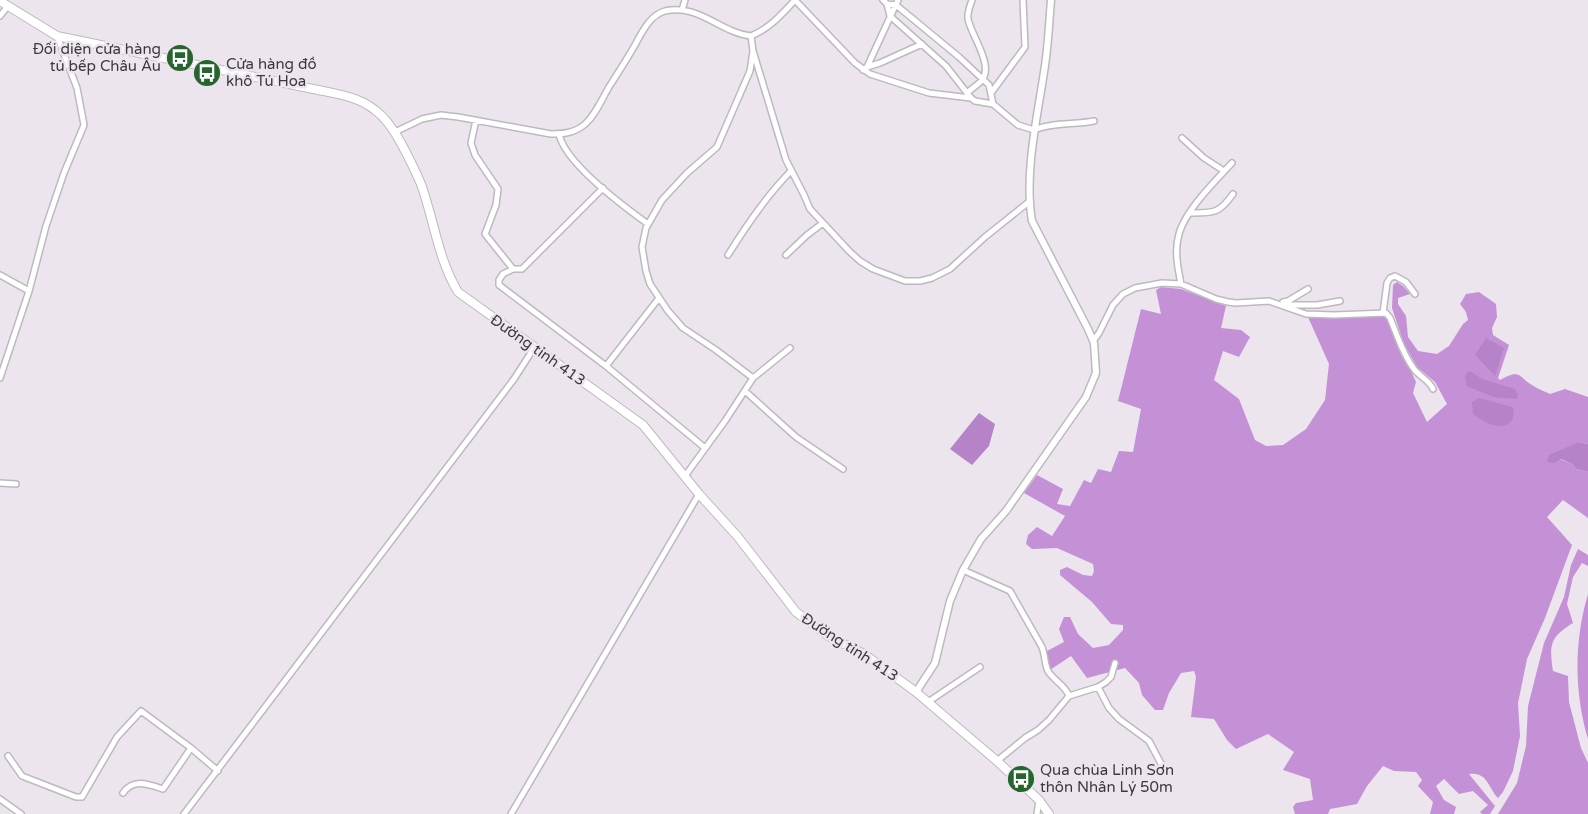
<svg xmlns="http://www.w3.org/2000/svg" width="1588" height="814" viewBox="0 0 1588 814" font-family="'Varela Round',sans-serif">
	<rect width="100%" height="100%" fill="#ece5ee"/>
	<path fill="#c490d6" d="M 1397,282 L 1403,286 L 1410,294 L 1398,298 L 1398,304 L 1406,316 L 1408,337 L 1418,351 L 1437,354 L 1449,346 L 1463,324 L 1468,320 L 1466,312 L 1460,304 L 1466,294 L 1479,292 L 1496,304 L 1497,317 L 1492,328 L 1493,335 L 1509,345 L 1498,378 L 1500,380 C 1521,369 1517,376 1532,385 C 1538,389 1544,391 1550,394 L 1565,389 L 1588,397 L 1588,444 L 1579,442 L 1560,459 L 1572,464 L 1576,469 L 1588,472 L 1588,518 L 1563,500 L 1547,517 L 1572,545 L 1545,618 L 1527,659 L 1518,703 L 1520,736 L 1513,771 L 1503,792 L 1498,798 C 1488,787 1487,771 1469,774 L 1495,806 L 1490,814 L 1482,814 L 1480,812 L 1488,805 L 1473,791 L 1459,794 L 1444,779 L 1436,786 L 1444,800 L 1456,807 L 1454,814 L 1430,814 L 1433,802 L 1418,786 L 1422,780 L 1416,772 L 1394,771 L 1383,766 L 1367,786 L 1357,804 L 1330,809 L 1328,814 L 1295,814 L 1293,807 L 1296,803 L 1313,800 L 1310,779 L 1283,770 L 1294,752 L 1268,734 L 1236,749 L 1227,740 L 1214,719 L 1191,717 L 1196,677 L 1194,671 L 1181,673 L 1169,693 L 1163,710 L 1155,710 L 1142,695 L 1139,683 L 1125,668 L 1087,678 L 1071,656 L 1050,670 L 1046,666 L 1047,651 L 1064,642 L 1059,629 L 1064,617 L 1070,617 L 1078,634 L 1093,648 L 1109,645 L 1123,630 L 1123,625 L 1111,624 L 1092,602 L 1060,575 L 1060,570 L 1067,567 L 1083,575 L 1092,576 L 1094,571 L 1093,564 L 1057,548 L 1032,549 L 1026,544 L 1028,535 L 1037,527 L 1052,536 L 1065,516 L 1024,493 L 1037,475 L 1063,489 L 1057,504 L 1070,506 L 1084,480 L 1091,483 L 1098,469 L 1111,472 L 1119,451 L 1133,452 L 1141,409 L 1118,401 L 1141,309 L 1161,314 L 1156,290 L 1161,287 L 1181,289 L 1226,306 L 1221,328 L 1241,330 L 1250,337 L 1239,357 L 1223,351 L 1214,380 L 1239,399 L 1255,440 L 1266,446 L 1283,445 L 1306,429 L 1325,400 L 1329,364 L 1308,317 L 1382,316 L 1387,319 L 1416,382 L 1413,393 L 1427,422 L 1447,404 L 1435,382 L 1417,367 L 1404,344 L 1392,308 L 1393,285 Z
		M 1578,549 L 1588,555 L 1588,566 L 1582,563 L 1573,577 L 1567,604 L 1573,623 C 1550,637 1549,645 1553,671 L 1568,676 L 1569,702 L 1581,748 L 1588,763 L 1588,814 L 1498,814 L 1517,783 L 1526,746 L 1528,706 L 1544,643 L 1564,597 L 1571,565 Z
		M 1588,594 L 1588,739 C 1574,692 1574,641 1588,594 Z"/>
	<path fill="#b683c8" d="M 1486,338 L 1504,348 L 1495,376 L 1475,355 Z
		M 1470,371 L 1482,379 L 1515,389 L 1518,395 L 1517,399 L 1493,397 L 1467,386 L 1465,378 L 1467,372 Z
		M 1479,398 L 1512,407 C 1517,416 1510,427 1499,426 C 1490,426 1480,419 1473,414 L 1472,402 Z
		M 979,413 L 995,424 L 989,446 L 972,465 L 950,449 Z
		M 1579,442 L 1588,444 L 1588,472 L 1576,469 L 1572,464 L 1561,459 L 1554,463 L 1547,462 L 1549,455 Z"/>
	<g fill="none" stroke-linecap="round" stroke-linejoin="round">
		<defs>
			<path id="minor" d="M 795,0 C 781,15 770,28 751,36 L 753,51 L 786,160 L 804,195 L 810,209 L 850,252 L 860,261 L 873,269 L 905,281 L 920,281 L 932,278 L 950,269 L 985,237 L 1030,201
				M 795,0 L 855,63 L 870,74 L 929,93 L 971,98
				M 883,0 L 887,4 L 896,5 L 959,57 L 989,85 L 993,104
				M 887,4 L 890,16 L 946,66 L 971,98 L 975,101 L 993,104 L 1018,125 L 1034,130 C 1053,122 1074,125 1094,121
				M 682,10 L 685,0
				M 0,16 L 8,6
				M 753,51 L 750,71 L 717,147 L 687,173 L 662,200 L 646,228 L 642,247 L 646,271 L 650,284 L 668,311 L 683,328 L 716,350 L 753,378
				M 867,67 L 880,63 L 922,44
				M 863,70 L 867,67 L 898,0
				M 967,93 C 971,89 978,85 982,80 C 994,65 971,35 968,19 C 967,13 970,6 972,0
				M 991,93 L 1025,47 L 1023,0
				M 476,120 L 471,143 L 475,155 L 498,189 L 496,205 L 485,234 L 513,269 L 503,274 L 499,280 L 499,285 L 606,366 L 705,448
				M 395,132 L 422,119 L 441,115 L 458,117 L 551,134 C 563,134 574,133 584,125 C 595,116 602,99 609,87 C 618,73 627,59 635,45 C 642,32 650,15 665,11 C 698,3 721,33 751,36
				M 559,134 C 565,163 623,206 648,224
				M 1182,138 L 1204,158 L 1224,171
				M 1190,213 C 1213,213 1219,214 1233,194
				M 728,255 C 746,226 766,196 791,171
				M 786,255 L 807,235 L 823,223
				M 513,269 L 522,269 L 603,188
				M 0,275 L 29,291
				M 1181,284 C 1178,268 1174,251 1179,234 C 1185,211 1215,181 1232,163
				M 1283,302 L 1288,301 L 1308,289
				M 1282,305 L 1317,305 L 1340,301
				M 1383,313 L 1387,283 L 1390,278 L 1395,276 L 1406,282 L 1415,294
				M 1093,341 L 1099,333 L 1113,305 L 1123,294 L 1135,288 L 1162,283 L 1181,284 L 1216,299 L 1228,302 L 1236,303 L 1269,301 L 1306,314 L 1334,315 L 1386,313 L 1390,318 C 1397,335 1403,355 1414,369 C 1420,377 1429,380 1433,389
				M 606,366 L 659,298
				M 0,378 L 29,291 L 46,226 L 64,173 L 84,125 L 77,88 L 57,36
				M 745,391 L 796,437 L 843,469
				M 685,476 L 725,421 L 753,378 L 790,348
				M 0,483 L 16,484
				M 963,570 L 1010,591 L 1042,647 C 1045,655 1045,666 1048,671 C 1054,681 1065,685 1069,696
				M 1098,687 L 1109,708 L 1119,719 L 1149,741 L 1165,771
				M 928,702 L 980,667
				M 8,756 L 22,776 L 76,797 L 82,797 L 117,737 L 141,711 L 191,748 L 218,771
				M 997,761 L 1025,738 L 1038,730 L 1049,720 L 1069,696 L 1098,687 L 1106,682 L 1111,677 L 1115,663
				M 123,793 C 133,778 148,784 163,789 L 191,748
				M 0,799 L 21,814
				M 184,814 L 514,379 L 534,348
				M 511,814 L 699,494
				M 1037,814 L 1039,800"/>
			<path id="tertiary" d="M 916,692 L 935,663 L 950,601 L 963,570 L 981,539 L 1006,511 L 1086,397 L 1096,373 L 1094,343 L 1088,329 L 1032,221 C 1024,174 1037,119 1044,72 C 1048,49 1049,24 1051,0"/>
			<path id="secondary" d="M 0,1 L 57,36 L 318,90 C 338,94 359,97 375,110 C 386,118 395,132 401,143 C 408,156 415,170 421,184 C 434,220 438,259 458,292 L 643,425 L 699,494 L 738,537 L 796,612 L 828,636 L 864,654 L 916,692 L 997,761 L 1039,800 L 1049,814"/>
		</defs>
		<use href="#minor" stroke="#beb8c1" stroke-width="8"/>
		<use href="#tertiary" stroke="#beb8c1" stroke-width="9"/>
		<use href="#secondary" stroke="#beb8c1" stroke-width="10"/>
		<use href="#minor" stroke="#fff" stroke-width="5"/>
		<use href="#tertiary" stroke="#fff" stroke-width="6"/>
		<use href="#secondary" stroke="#fff" stroke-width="8"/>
	</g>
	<defs>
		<symbol id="bus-disc" viewBox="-11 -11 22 22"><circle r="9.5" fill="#26652e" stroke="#ece5ee"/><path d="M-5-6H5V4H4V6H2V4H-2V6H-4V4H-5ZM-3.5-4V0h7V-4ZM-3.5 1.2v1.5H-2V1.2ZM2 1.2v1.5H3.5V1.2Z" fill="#fff"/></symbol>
	</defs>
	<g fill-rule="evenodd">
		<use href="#bus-disc" x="164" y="42" width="32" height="32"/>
		<use href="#bus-disc" x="191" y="57" width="32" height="32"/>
		<use href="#bus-disc" x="1005" y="763" width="32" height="32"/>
	</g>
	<g text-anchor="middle" stroke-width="5" stroke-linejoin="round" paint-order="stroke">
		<g font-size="15" fill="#3c393c" stroke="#ece5ee" text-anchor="start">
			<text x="161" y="54" text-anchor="end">Đối diện cửa hàng<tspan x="161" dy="17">tủ bếp Châu Âu</tspan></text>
			<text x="226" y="69">Cửa hàng đồ<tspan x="226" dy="17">khô Tú Hoa</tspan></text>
			<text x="1040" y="775">Qua chùa Linh Sơn<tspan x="1040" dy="17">thôn Nhân Lý 50m</tspan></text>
		</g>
		<g font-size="15" fill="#3c393c" stroke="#ece5ee">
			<text transform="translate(538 350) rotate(35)" y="5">Đường tỉnh 413</text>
			<text transform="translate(850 647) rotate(33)" y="5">Đường tỉnh 413</text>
		</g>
	</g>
</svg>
